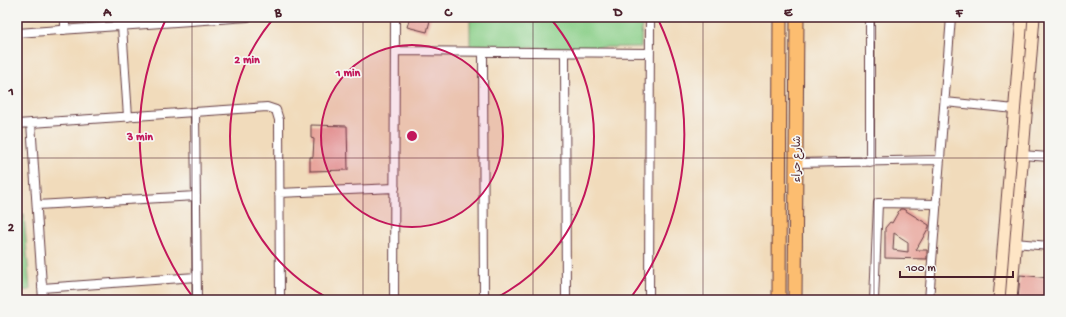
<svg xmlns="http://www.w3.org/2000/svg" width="1066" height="317" viewBox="0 0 1066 317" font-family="'Gochi Hand','Playpen Sans Arabic',sans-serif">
	<rect width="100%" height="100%" fill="#f6f6f2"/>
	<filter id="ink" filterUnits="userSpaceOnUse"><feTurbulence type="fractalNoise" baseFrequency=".025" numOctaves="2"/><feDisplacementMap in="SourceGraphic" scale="8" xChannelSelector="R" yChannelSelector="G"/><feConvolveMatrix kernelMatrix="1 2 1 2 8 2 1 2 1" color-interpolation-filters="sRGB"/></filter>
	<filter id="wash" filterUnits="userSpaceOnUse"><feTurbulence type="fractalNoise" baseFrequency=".012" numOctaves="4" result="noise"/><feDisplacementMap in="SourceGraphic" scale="16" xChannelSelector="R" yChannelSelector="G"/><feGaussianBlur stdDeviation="0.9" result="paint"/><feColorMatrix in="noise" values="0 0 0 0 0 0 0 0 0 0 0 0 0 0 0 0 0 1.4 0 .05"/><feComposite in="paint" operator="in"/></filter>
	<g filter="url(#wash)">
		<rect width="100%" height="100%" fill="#f1dbbb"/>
		<path fill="#8acf88" stroke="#6a775a" d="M 470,17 L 642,17 L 641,47 L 470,48 Z
			M 17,215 L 24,215 L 30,290 L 17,291 Z"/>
		<g id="blocks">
			<path fill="#e79c93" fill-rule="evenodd" d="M 410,17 L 431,17 L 427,32 L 407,27 Z
				M 311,125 L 347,126 L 348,170 L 310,171 L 310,157 L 313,157 L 314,139 L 311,138 Z
				M 900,209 L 903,209 L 929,225 L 929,227 L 916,250 L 927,250 L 927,259 L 885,258 L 885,228 L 890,222 L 892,223 ZM 894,233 L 908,242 L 908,252 L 893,250 Z
				M 1020,275 L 1049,278 L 1049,300 L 1018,300 Z"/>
		</g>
	</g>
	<g filter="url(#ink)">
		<use href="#blocks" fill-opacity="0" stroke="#633b41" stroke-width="1"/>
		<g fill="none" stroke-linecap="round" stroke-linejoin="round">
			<defs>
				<path id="street" d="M 870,17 L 870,162
					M 122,26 L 128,117
					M 65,30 L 65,17
					M 17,33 L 248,17
					M 395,51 L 650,53
					M 483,52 L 484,300
					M 565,53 L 566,300
					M 945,102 L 1015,109
					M 195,112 L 197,300
					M 31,123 L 43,300
					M 17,124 L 267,107 L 276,110 L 279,120 L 280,300
					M 1022,155 L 1049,157
					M 796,163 L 940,160
					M 279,193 L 395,188
					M 37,205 L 196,196
					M 1015,243 L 1049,246
					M 42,288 L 196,277
					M 394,300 L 395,17
					M 649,300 L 650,17
					M 874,300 L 878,203 L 937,204
					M 929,300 L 951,17"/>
				<path id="secondary" d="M 999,300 L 1022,17
					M 1011,300 L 1034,17"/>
				<path id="primary" d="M 779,300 L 780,17
					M 795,300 L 797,17"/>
			</defs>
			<use href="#street" stroke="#633b41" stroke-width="10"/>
			<use href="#secondary" stroke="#633b41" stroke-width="13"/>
			<use href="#primary" stroke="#633b41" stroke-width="15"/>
			<use href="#street" stroke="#fff" stroke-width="8"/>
			<use href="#secondary" stroke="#fee5c5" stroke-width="11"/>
			<use href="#primary" stroke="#fcbd6f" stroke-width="13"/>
		</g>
	</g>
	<path fill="none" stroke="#4a1f2b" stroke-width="1" stroke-opacity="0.55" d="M 192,17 L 192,300M 363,17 L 363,300M 533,17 L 533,300M 703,17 L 703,300M 874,17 L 874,300M 17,158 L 1049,158"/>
	<circle cx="412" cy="136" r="91" fill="#c2185b" fill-opacity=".12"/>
	<g fill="none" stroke="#c2185b" stroke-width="2">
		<circle cx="412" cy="136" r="91"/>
		<path d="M332 300A182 182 0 0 1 274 18M550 18A182 182 0 0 1 492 300"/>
		<path d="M195 300A272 272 0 0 1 166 19M658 19A272 272 0 0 1 629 300"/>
	</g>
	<g text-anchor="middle" stroke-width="3.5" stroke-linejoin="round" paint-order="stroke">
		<g font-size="11" fill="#4a1f2b" stroke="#f6f6f2">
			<text transform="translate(796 159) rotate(-90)" y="4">شارع حراء</text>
		</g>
	</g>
	<circle cx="412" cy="136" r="6" fill="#c2185b" stroke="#f6f6f2" stroke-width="2"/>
	<g font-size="12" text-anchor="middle" font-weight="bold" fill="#c2185b" stroke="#f6f6f2" stroke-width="3.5" stroke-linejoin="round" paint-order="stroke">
		<text x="247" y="63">2 min</text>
		<text x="348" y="76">1 min</text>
		<text x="140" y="140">3 min</text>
	</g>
	<rect width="1066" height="317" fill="none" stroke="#f6f6f2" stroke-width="44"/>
	<path d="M900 271v6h113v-6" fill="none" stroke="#4a1f2b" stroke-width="2"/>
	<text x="906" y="271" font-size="12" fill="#4a1f2b" stroke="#f6f6f2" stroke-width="3" paint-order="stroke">100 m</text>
	<rect x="22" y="22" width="1022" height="273" fill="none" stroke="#4a1f2b" stroke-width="1.5"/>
	<g font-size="13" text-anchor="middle" font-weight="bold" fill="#4a1f2b">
		<text x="107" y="16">A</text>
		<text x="278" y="16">B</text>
		<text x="448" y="16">C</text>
		<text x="618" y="16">D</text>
		<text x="788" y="16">E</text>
		<text x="959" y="16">F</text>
		<text x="11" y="95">1</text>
		<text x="11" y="231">2</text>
	</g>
</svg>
